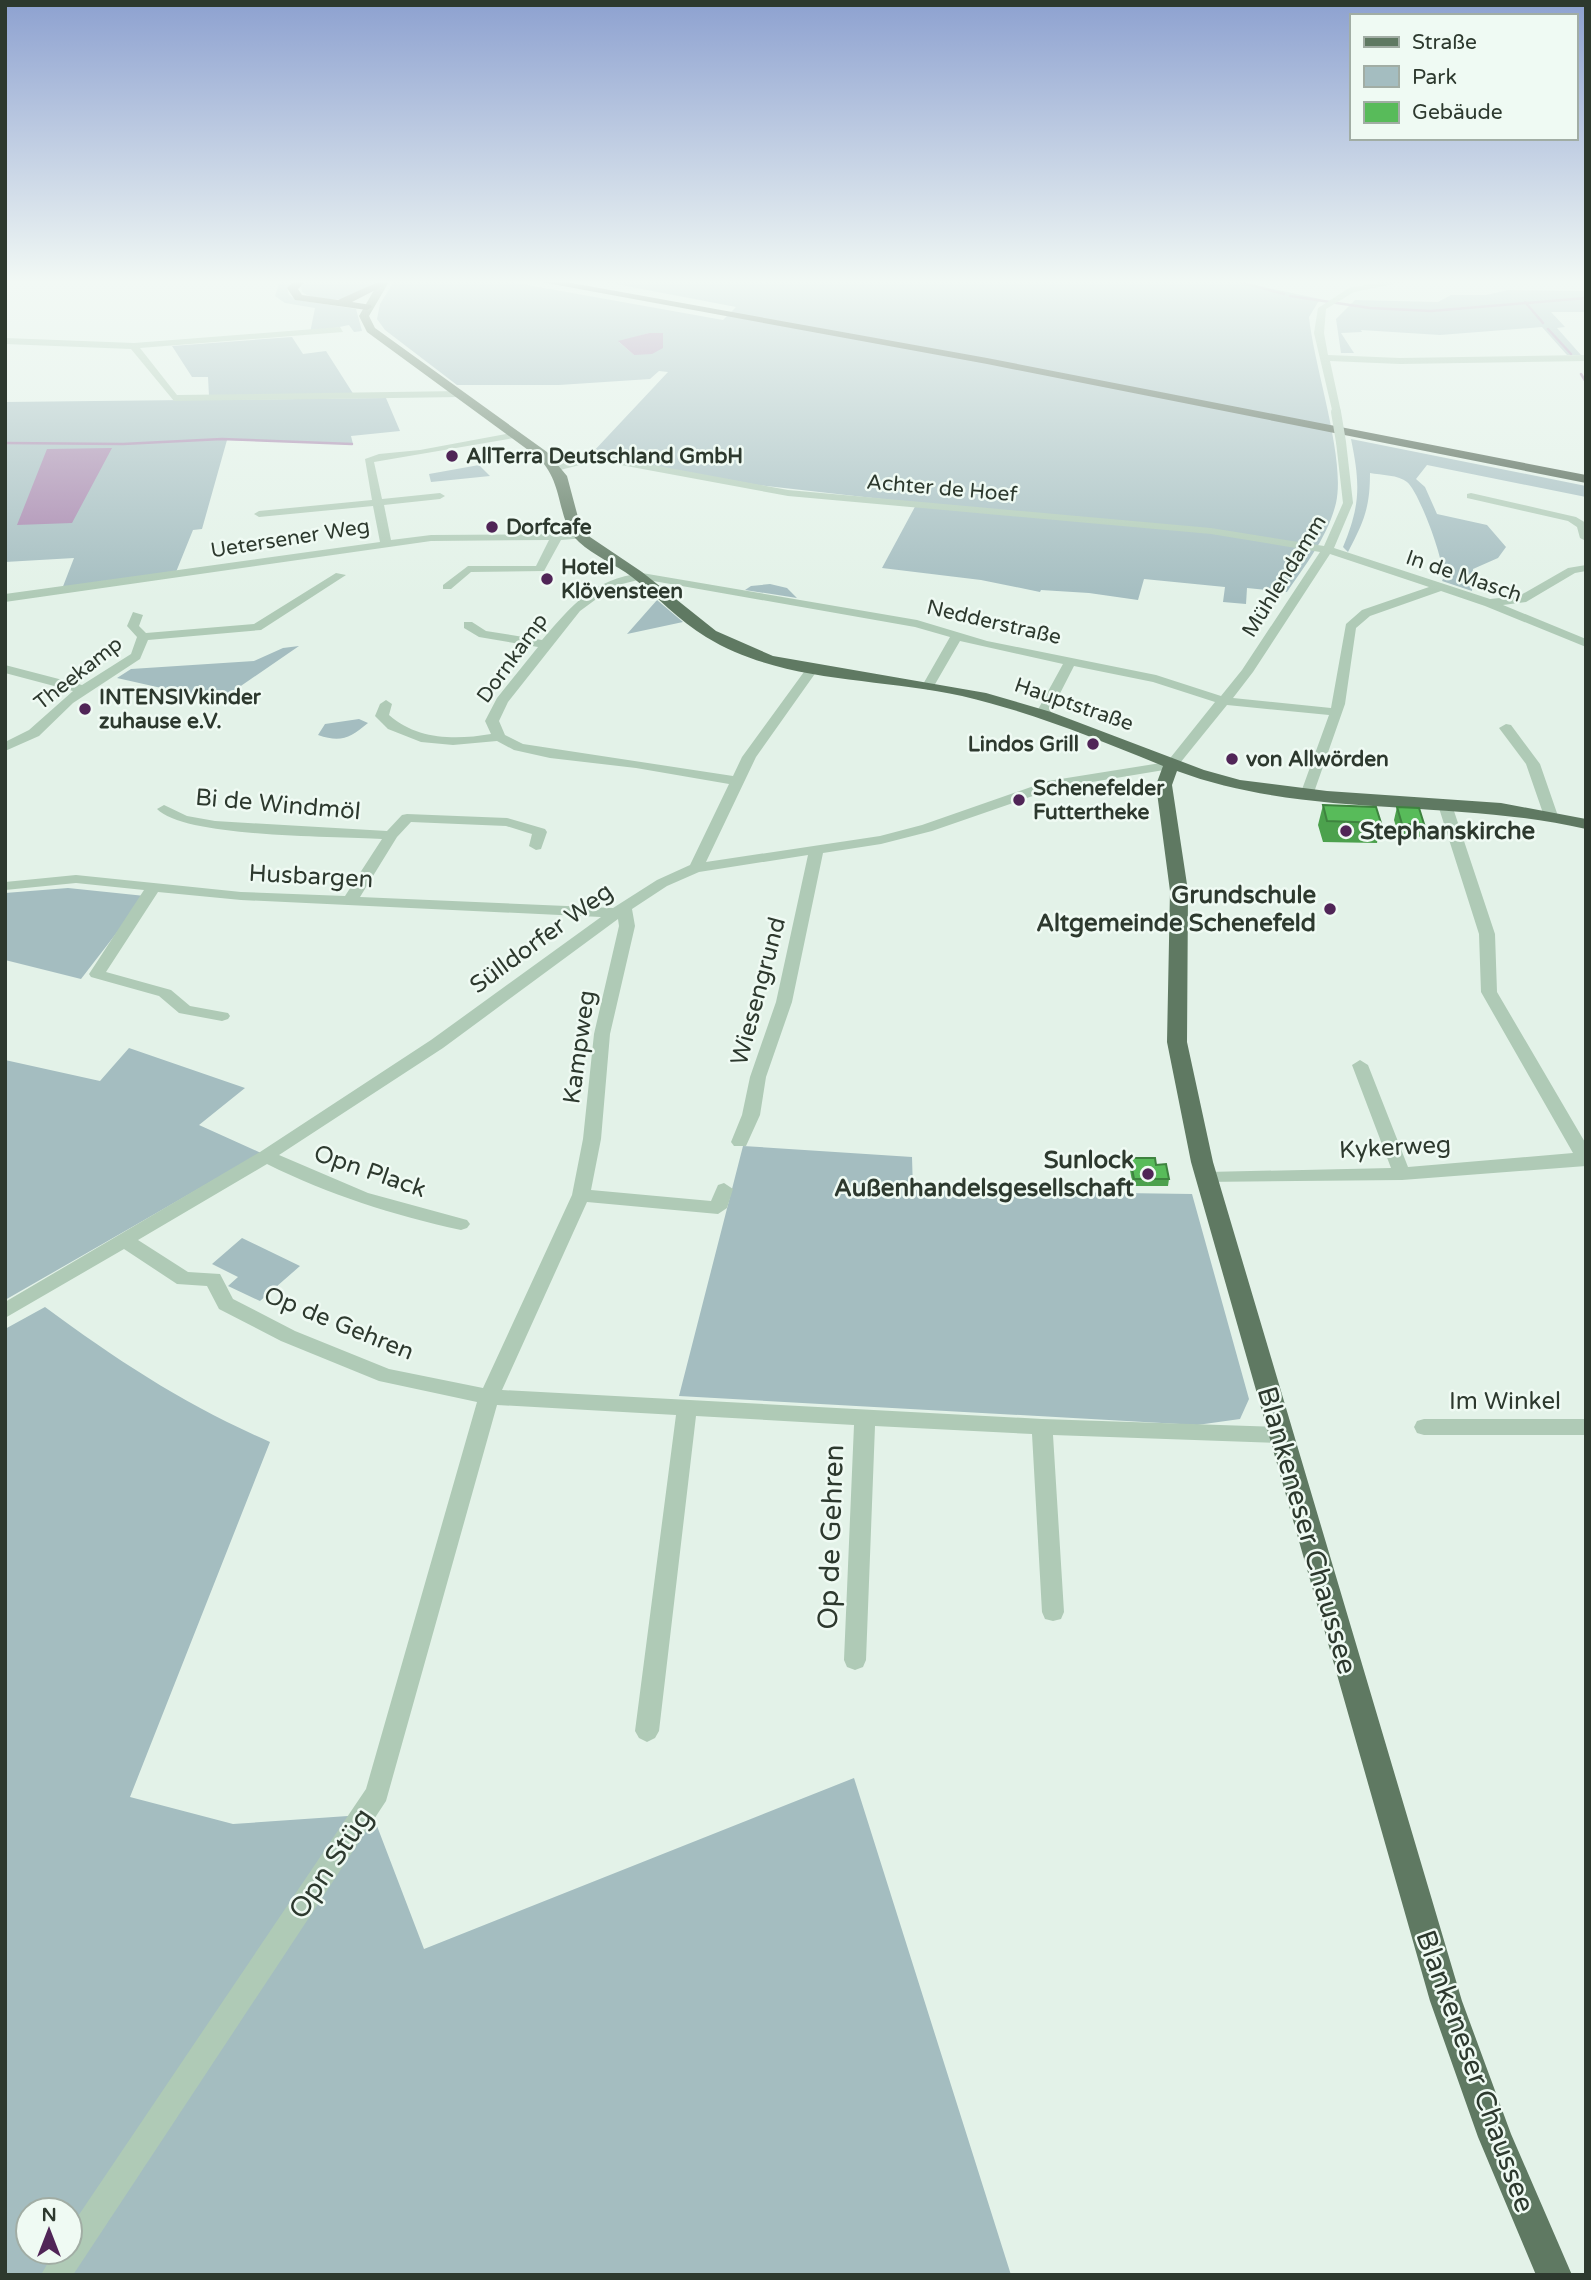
<svg xmlns="http://www.w3.org/2000/svg" width="1591" height="2280" viewBox="0 0 1591 2280" font-family="'Varela Round',sans-serif">
	<rect width="100%" height="100%" fill="#e3f2e8"/>
	<path fill="#a4bdc0" fill-rule="evenodd" d="M 280,280 L 295,280 L 287,289 L 289,295 L 297,300 L 356,309 L 362,331 L 354,332 L 349,325 L 310,333 L 315,308 L 285,303 L 275,296 Z
		M 309,280 L 380,280 C 361,299 325,307 302,292 L 301,286 Z
		M 395,280 L 500,280 L 723,320 L 736,307 L 595,280 L 1256,280 L 1245,283 L 1320,299 L 1309,317 C 1314,367 1346,459 1336,503 C 1328,536 1306,564 1287,592 L 1247,588 L 1246,604 L 1223,602 L 1225,587 L 1144,579 L 1138,600 L 1089,593 L 1041,590 L 1040,592 L 981,580 L 882,568 L 917,503 L 758,485 L 596,456 L 592,453 L 668,372 L 659,371 L 650,379 L 559,385 L 457,385 L 385,330 L 377,319 L 380,304 ZM 649,333 L 663,333 L 634,355 L 619,342 Z
		M 1508,290 L 1586,291 L 1586,312 L 1551,312 L 1565,327 L 1557,328 L 1581,355 L 1567,355 L 1542,327 L 1440,335 L 1361,330 L 1362,332 L 1341,333 L 1354,353 L 1341,353 L 1336,319 L 1355,300 L 1438,302 L 1451,295 L 1486,295 Z
		M 292,337 L 303,354 L 326,351 L 354,395 L 209,396 L 208,377 L 192,377 L 172,346 Z
		M 386,398 L 400,431 L 351,436 L 353,444 L 227,440 L 202,529 L 193,530 L 176,572 L 62,589 L 74,558 L 5,562 L 5,402 Z
		M 1351,439 L 1586,486 L 1586,497 L 1427,465 L 1416,479 L 1425,487 L 1437,514 L 1487,525 L 1506,547 L 1498,558 L 1473,569 L 1472,591 L 1442,581 C 1449,571 1419,491 1407,482 C 1399,475 1381,475 1370,473 C 1370,508 1364,521 1348,552 L 1343,547 C 1361,504 1360,483 1351,439 Z
		M 479,465 L 490,476 L 431,482 L 429,474 Z
		M 770,584 L 787,588 L 797,598 L 745,590 L 751,586 Z
		M 657,600 L 683,622 L 627,634 Z
		M 299,646 L 219,701 L 117,678 L 131,669 L 254,661 L 283,648 Z
		M 359,719 L 368,723 C 350,738 341,743 318,735 L 325,724 Z
		M 68,888 L 145,896 L 81,979 L 5,960 L 5,893 Z
		M 129,1048 L 245,1088 L 199,1125 L 261,1153 L 5,1300 L 5,1060 L 100,1081 Z
		M 743,1146 L 912,1157 L 913,1190 L 1192,1194 L 1249,1399 L 1240,1419 L 1197,1425 L 679,1396 Z
		M 242,1238 L 300,1266 L 260,1301 L 228,1286 L 238,1277 L 212,1264 Z
		M 45,1307 C 121,1363 184,1404 270,1442 L 130,1797 L 233,1824 L 348,1816 L 377,1826 L 424,1949 L 854,1778 L 1011,2275 L 5,2275 L 5,1329 ZM 28,2210 L 70,2210 L 70,2252 L 28,2252 Z"/>
	<path fill="#a684ad" d="M 649,333 L 663,333 L 663,348 L 652,354 L 634,355 L 618,341 Z
		M 112,448 L 72,523 L 17,525 L 47,449 Z"/>
	<g fill="none" stroke-linecap="round" stroke-linejoin="round">
		<path stroke="#a684ad" stroke-width="2.5" d="M 1232,280 L 1284,294
			M 1290,296 L 1370,308 L 1431,311 L 1586,298
			M 1525,302 L 1543,323
			M 1548,329 L 1571,354
			M 1581,374 L 1586,382
			M 5,443 L 123,444 L 222,439 L 352,444"/>
		<path fill="#afcab6" fill-rule="evenodd" d="M 1393,280 L 1414,280 L 1354,292 L 1326,309 L 1324,333 L 1328,355 L 1400,358 L 1586,355 L 1586,361 L 1400,364 L 1330,361 L 1341,412 L 1333,414 L 1314,333 L 1318,308 L 1349,288 Z
			M 340,327 L 343,332 L 140,348 L 177,395 L 461,391 L 466,394 L 461,397 L 174,401 L 131,349 L 5,344 L 5,338 L 134,343 Z
			M 516,432 L 521,435 L 520,437 L 374,462 L 382,499 L 440,493 L 445,496 L 440,499 L 384,505 L 391,540 L 431,535 L 586,534 L 586,538 L 561,540 L 544,571 L 471,572 L 451,589 L 443,589 L 443,585 L 468,566 L 536,566 L 549,540 L 431,541 L 5,602 L 5,594 L 380,542 L 373,506 L 259,517 L 254,514 L 259,511 L 372,500 L 365,459 L 379,454 L 420,450 Z
			M 1341,439 L 1346,442 L 1353,503 L 1334,548 L 1490,599 L 1519,596 L 1568,568 L 1586,565 L 1586,571 L 1575,573 L 1526,602 L 1503,605 L 1586,639 L 1586,647 L 1485,606 L 1441,591 L 1370,616 L 1356,628 L 1345,704 L 1312,798 L 1307,799 L 1300,795 L 1329,715 L 1227,705 L 1176,768 L 1056,788 L 932,831 L 881,844 L 823,853 L 792,1002 L 766,1077 L 760,1115 L 746,1146 L 734,1146 L 731,1142 L 742,1115 L 750,1077 L 776,1002 L 808,855 L 699,872 L 667,886 L 632,909 L 635,926 L 610,1034 L 601,1139 L 591,1190 L 711,1201 L 718,1185 L 724,1183 L 733,1189 L 727,1208 L 718,1214 L 587,1202 L 502,1390 L 1042,1419 L 1281,1427 L 1288,1429 L 1291,1435 L 1288,1441 L 1281,1443 L 1053,1435 L 1064,1612 L 1061,1619 L 1053,1621 L 1045,1619 L 1042,1612 L 1032,1434 L 875,1426 L 866,1660 L 863,1667 L 855,1670 L 847,1667 L 844,1660 L 854,1425 L 696,1416 L 659,1731 L 655,1738 L 647,1742 L 639,1738 L 635,1731 L 676,1415 L 497,1405 L 386,1801 L 73,2275 L 41,2275 L 54,2252 L 70,2252 L 70,2228 L 366,1789 L 477,1402 L 379,1381 L 281,1341 L 219,1309 L 207,1286 L 177,1284 L 124,1249 L 5,1318 L 5,1302 L 260,1152 L 431,1040 L 601,917 L 241,900 L 158,892 L 106,972 L 171,990 L 190,1006 L 228,1013 L 230,1016 L 228,1019 L 222,1021 L 179,1013 L 159,996 L 91,977 L 89,974 L 144,890 L 76,883 L 5,890 L 5,882 L 76,875 L 241,892 L 345,896 L 382,839 C 336,836 185,838 157,809 L 164,805 L 187,816 L 215,821 L 387,831 L 402,815 L 407,814 L 507,818 L 545,829 L 547,832 L 541,849 L 536,850 L 529,846 L 532,834 L 506,826 L 411,822 L 397,837 L 360,897 L 613,908 L 657,880 L 690,865 L 729,784 L 636,768 L 550,758 L 514,750 L 497,741 L 453,745 L 421,742 L 388,729 L 375,716 L 380,704 L 386,700 L 392,704 L 389,715 C 417,740 456,740 491,734 L 485,721 L 497,698 L 538,647 L 479,637 L 464,628 L 464,622 L 472,622 L 486,631 L 542,640 C 574,603 592,580 642,573 L 917,620 L 987,641 L 1156,675 L 1221,696 L 1242,670 L 1320,552 L 1211,534 L 788,496 L 610,463 L 588,463 L 556,471 L 552,470 L 552,466 L 588,457 L 610,457 L 788,490 L 1211,528 L 1324,546 L 1343,503 L 1336,442 ZM 1330,554 L 1429,587 L 1362,610 L 1346,624 L 1331,708 L 1233,698 L 1253,672 ZM 642,579 L 915,627 L 950,637 L 922,686 L 928,690 L 934,686 L 960,641 L 1063,664 L 1035,715 L 1042,719 L 1049,715 L 1074,666 L 1153,682 L 1215,702 L 1167,762 L 1048,781 L 922,825 L 880,836 L 706,862 L 756,757 L 819,668 L 817,665 L 809,665 L 742,757 L 733,776 L 523,744 L 505,735 L 499,721 L 508,702 L 580,611 L 614,586 ZM 618,919 L 619,926 L 594,1034 L 583,1139 L 572,1195 L 483,1388 L 389,1369 L 295,1331 L 233,1299 L 220,1274 L 188,1272 L 138,1240 L 267,1164 C 329,1195 393,1215 461,1230 L 467,1228 L 470,1224 L 467,1220 L 368,1193 L 279,1155 L 443,1048 Z
			M 1471,493 L 1576,517 L 1586,523 L 1586,541 L 1580,538 L 1577,527 L 1568,521 L 1467,498 L 1467,494 Z
			M 336,573 L 346,575 L 261,630 L 148,640 L 140,659 L 73,703 L 39,736 L 5,751 L 5,742 L 29,730 L 73,691 L 5,673 L 5,665 L 82,685 L 131,654 L 137,637 L 127,626 L 133,612 L 143,615 L 139,626 L 146,633 L 254,624 Z
			M 1506,724 L 1511,725 L 1540,764 L 1558,816 L 1556,819 L 1551,820 L 1544,816 L 1526,764 L 1499,728 Z
			M 1445,801 L 1452,805 L 1495,934 L 1497,992 L 1586,1144 L 1586,1166 L 1402,1180 L 1201,1182 L 1198,1178 L 1207,1172 L 1391,1168 L 1352,1065 L 1360,1060 L 1368,1065 L 1408,1167 L 1573,1153 L 1481,992 L 1479,934 L 1438,805 Z
			M 1424,1419 L 1586,1419 L 1586,1435 L 1424,1435 L 1417,1433 L 1414,1427 L 1417,1421 Z"/>
		<path fill="#5f7962" fill-rule="evenodd" d="M 380,280 L 390,280 L 369,316 L 375,328 L 547,452 L 567,476 L 579,521 L 590,537 L 642,572 L 716,631 L 773,656 L 986,693 L 1051,712 L 1204,770 L 1240,780 L 1327,791 L 1501,803 L 1586,819 L 1586,829 C 1451,798 1306,819 1177,771 L 1172,785 L 1188,891 L 1187,1042 L 1213,1162 L 1462,2001 L 1511,2134 L 1572,2275 L 1536,2275 L 1478,2137 L 1430,2001 L 1191,1162 L 1167,1042 L 1170,891 L 1156,785 L 1163,766 C 1097,739 1031,712 962,696 C 877,677 783,684 706,637 C 679,621 657,596 632,577 C 615,564 594,556 579,542 C 555,519 566,487 539,458 L 367,332 L 359,316 Z"/>
		<path fill="#455947" fill-rule="evenodd" d="M 295,280 L 307,280 L 298,289 L 302,295 L 338,300 L 378,282 L 387,284 L 352,302 L 371,305 L 372,307 L 367,310 L 295,300 L 287,288 Z
			M 530,280 L 555,280 L 987,358 L 1586,475 L 1586,483 L 987,364 Z"/>
		<path stroke="#afcab6" stroke-width="10" d="M 1336,412 L 1341,442"/>
	</g>
	<path fill="#4ca14d" d="M 1323,805 L 1381,823 L 1377,843 L 1323,842 L 1318,825 Z
		M 1397,807 L 1424,824 L 1421,837 L 1399,836 L 1394,820 Z
		M 1130,1158 L 1156,1165 L 1169,1179 L 1168,1186 L 1133,1186 L 1129,1165 Z"/>
	<path fill="#58bb5a" stroke="#3e833f" stroke-width="2" d="M 1323,805 L 1376,807 L 1381,823 L 1327,821 Z
		M 1397,807 L 1419,808 L 1424,824 L 1402,824 Z
		M 1130,1158 L 1155,1158 L 1156,1165 L 1166,1164 L 1169,1179 L 1134,1179 Z"/>
	<linearGradient id="sky" x2="0" y2="1"><stop stop-color="#8da1d0"/><stop offset="0.47" stop-color="#f2f9f5"/><stop offset="1" stop-color="#f2f9f5" stop-opacity="0"/></linearGradient>
	<rect width="1591" height="600" fill="url(#sky)"/>
	<g fill="#502557" stroke="#effaf3" stroke-width="2.5">
		<circle cx="452" cy="456" r="7"/>
		<circle cx="492" cy="527" r="7"/>
		<circle cx="547" cy="579" r="7"/>
		<circle cx="85" cy="709" r="7"/>
		<circle cx="1093" cy="744" r="7"/>
		<circle cx="1232" cy="759" r="7"/>
		<circle cx="1019" cy="800" r="7"/>
		<circle cx="1346" cy="831" r="7"/>
		<circle cx="1330" cy="909" r="7"/>
		<circle cx="1148" cy="1174" r="7"/>
	</g>
	<g text-anchor="middle" stroke-width="5" stroke-linejoin="round" paint-order="stroke">
		<g font-size="21" font-weight="bold" fill="#2d392e" stroke="#effaf3" text-anchor="start">
			<text x="466" y="463">AllTerra Deutschland GmbH</text>
			<text x="506" y="534">Dorfcafe</text>
			<text x="561" y="574">Hotel<tspan x="561" dy="24">Klövensteen</tspan></text>
			<text x="99" y="704">INTENSIVkinder<tspan x="99" dy="24">zuhause e.V.</tspan></text>
			<text x="1079" y="751" text-anchor="end">Lindos Grill</text>
			<text x="1246" y="766">von Allwörden</text>
			<text x="1033" y="795">Schenefelder<tspan x="1033" dy="24">Futtertheke</tspan></text>
		</g>
		<g font-size="21" fill="#2d392e" stroke="#effaf3">
			<text transform="translate(942 488) rotate(5)" y="7">Achter de Hoef</text>
			<text transform="translate(290 538) rotate(-9)" y="7">Uetersener Weg</text>
			<text transform="translate(1284 576) rotate(-58)" y="7">Mühlendamm</text>
			<text transform="translate(1464 576) rotate(19)" y="7">In de Masch</text>
			<text transform="translate(994 622) rotate(13)" y="7">Nedderstraße</text>
			<text transform="translate(512 658) rotate(-54)" y="7">Dornkamp</text>
			<text transform="translate(78 673) rotate(-38)" y="7">Theekamp</text>
			<text transform="translate(1074 704) rotate(19)" y="7">Hauptstraße</text>
		</g>
		<g font-size="24" fill="#2d392e" stroke="#effaf3">
			<text transform="translate(278 804) rotate(5)" y="8">Bi de Windmöl</text>
			<text transform="translate(311 876) rotate(3)" y="8">Husbargen</text>
			<text transform="translate(541 938) rotate(-36)" y="8">Sülldorfer Weg</text>
			<text transform="translate(758 991) rotate(-75)" y="8">Wiesengrund</text>
			<text transform="translate(579 1047) rotate(-82)" y="8">Kampweg</text>
			<text transform="translate(1395 1147) rotate(-3)" y="8">Kykerweg</text>
			<text transform="translate(370 1171) rotate(19)" y="8">Opn Plack</text>
			<text transform="translate(339 1323) rotate(22)" y="8">Op de Gehren</text>
			<text x="1505" y="1409">Im Winkel</text>
		</g>
		<g font-size="24" font-weight="bold" fill="#2d392e" stroke="#effaf3" text-anchor="end">
			<text x="1360" y="839" text-anchor="start">Stephanskirche</text>
			<text x="1316" y="903">Grundschule<tspan x="1316" dy="28">Altgemeinde Schenefeld</tspan></text>
			<text x="1134" y="1168">Sunlock<tspan x="1134" dy="28">Außenhandelsgesellschaft</tspan></text>
		</g>
		<g font-size="28" fill="#2d392e" stroke="#effaf3">
			<text transform="translate(1308 1530) rotate(74)" y="10">Blankeneser Chaussee</text>
			<text transform="translate(830 1537) rotate(-88)" y="10">Op de Gehren</text>
			<text transform="translate(330 1863) rotate(-56)" y="10">Opn Stüg</text>
			<text transform="translate(1476 2071) rotate(70)" y="10">Blankeneser Chaussee</text>
		</g>
	</g>
	<rect width="1591" height="2280" fill="none" stroke="#2d392e" stroke-width="14"/>
	<rect x="1350" y="14" width="228" height="126" fill="#effaf3" stroke="#a1ada4" stroke-width="2"/>
	<rect x="1364" y="37" width="35" height="10" fill="#5f7962" stroke="#a1ada4" stroke-width="2"/>
	<text x="1412" y="49" font-size="21" fill="#2d392e">Straße</text>
	<rect x="1364" y="66" width="35" height="21" fill="#a4bdc0" stroke="#a1ada4" stroke-width="2"/>
	<text x="1412" y="84" font-size="21" fill="#2d392e">Park</text>
	<rect x="1364" y="102" width="35" height="21" fill="#58bb5a" stroke="#a1ada4" stroke-width="2"/>
	<text x="1412" y="119" font-size="21" fill="#2d392e">Gebäude</text>
	<g transform="translate(49 2231)"><circle r="33" fill="#effaf3" stroke="#a1ada4" stroke-width="2"/>
	<path d="M0-5L12 26L0 18L-12 26Z" fill="#502557"/>
	<text y="-10" font-size="19" font-weight="bold" text-anchor="middle" fill="#2d392e">N</text>
	</g>
</svg>
